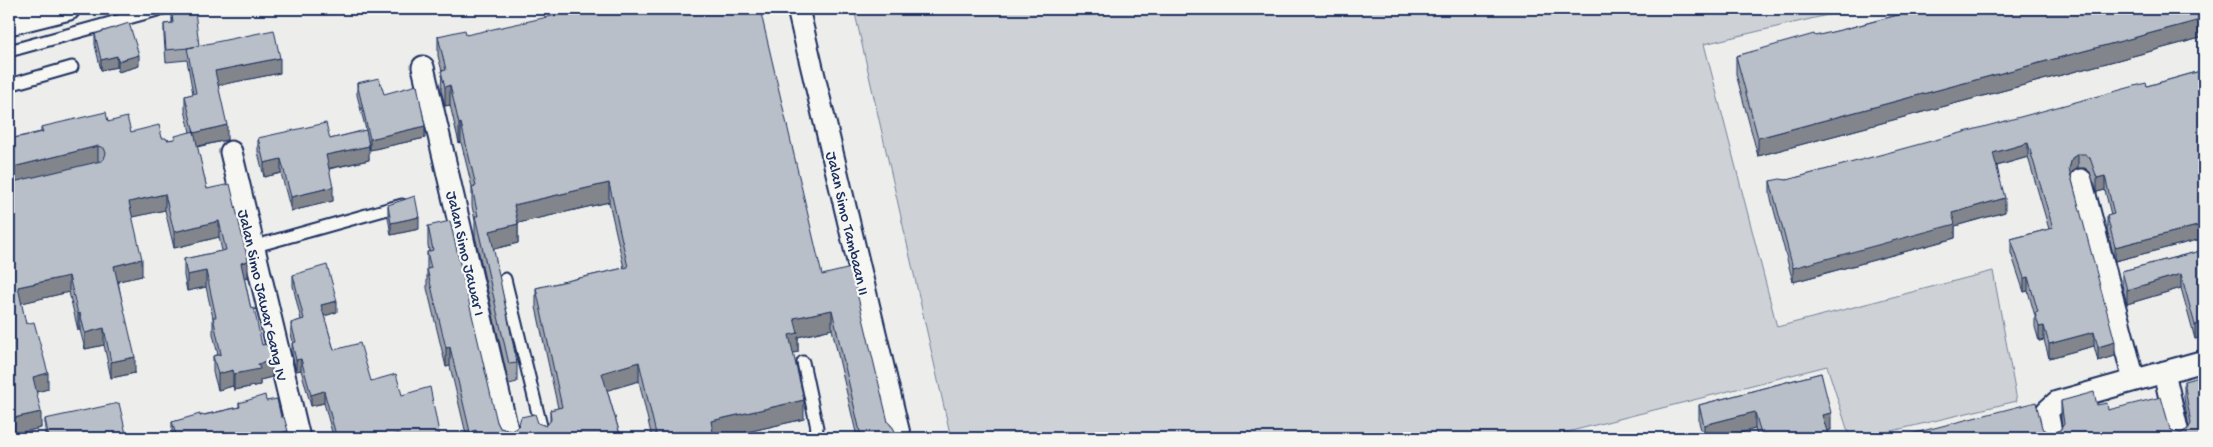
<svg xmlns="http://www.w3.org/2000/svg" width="2213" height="447" viewBox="0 0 2213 447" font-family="'Gochi Hand',sans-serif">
	<rect width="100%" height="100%" fill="#edeeec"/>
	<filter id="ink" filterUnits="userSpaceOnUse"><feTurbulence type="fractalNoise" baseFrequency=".02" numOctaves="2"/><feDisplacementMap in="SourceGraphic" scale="10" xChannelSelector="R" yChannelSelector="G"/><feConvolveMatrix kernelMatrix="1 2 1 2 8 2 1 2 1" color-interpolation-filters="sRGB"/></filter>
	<g filter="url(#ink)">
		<path fill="#ced2d7" stroke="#74809a" d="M 854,9 L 1853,9 L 1704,44 L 1777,327 L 1993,271 L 2017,401 L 1863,438 L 1850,438 L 1827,366 L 1544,438 L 951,438 Z"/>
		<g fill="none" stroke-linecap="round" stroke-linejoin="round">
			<defs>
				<path id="lane" d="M 9,51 L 161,9
					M 9,85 L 72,67
					M 252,247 L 402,205
					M 505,279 L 544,438
					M 803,362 L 817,428 L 814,438"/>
				<path id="street" d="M 798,9 L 900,438
					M 9,24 L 69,9
					M 423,67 L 509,438
					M 231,152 L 299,438
					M 2081,180 L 2134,380
					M 2164,372 L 2179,438
					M 2052,438 L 2047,411 L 2057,402 L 2204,361"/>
			</defs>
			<use href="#lane" stroke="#1b2f5e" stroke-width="15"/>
			<use href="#street" stroke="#1b2f5e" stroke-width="25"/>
			<use href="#lane" stroke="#f6f6f2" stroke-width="11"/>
			<use href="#street" stroke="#f6f6f2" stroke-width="21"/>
		</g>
		<path fill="#9fa4ac" stroke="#1b2f5e" d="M 1907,9 L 2204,9 L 2204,37 L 1758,156 L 1736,74 L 1736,56 L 1845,29 L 1908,12 Z
			M 172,14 L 199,46 L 280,73 L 218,85 L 227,140 L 197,147 L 207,189 L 248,277 L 244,278 L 251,309 L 272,377 L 260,380 L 260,385 L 234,390 L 233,386 L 218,390 L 213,372 L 213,356 L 218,355 L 213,334 L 213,318 L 206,287 L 187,291 L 184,276 L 184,259 L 222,251 L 219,237 L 174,248 L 165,210 L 132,217 L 142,276 L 118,281 L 135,373 L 111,378 L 104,345 L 85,349 L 80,330 L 78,330 L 69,292 L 21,303 L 26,324 L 48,389 L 36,392 L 41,428 L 9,435 L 9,139 L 41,132 L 41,127 L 108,122 L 131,132 L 162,138 L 167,140 L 175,139 L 190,132 L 185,110 L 185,96 L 193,94 L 187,60 L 166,62 L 164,36 L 164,24 L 172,23 Z
			M 95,34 L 139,66 L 118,72 L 117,67 L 101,70 L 95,45 Z
			M 466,35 L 822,275 L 888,422 L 894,429 L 857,437 L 832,329 L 798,337 L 798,352 L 793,353 L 804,419 L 721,438 L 652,438 L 639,381 L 607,390 L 621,438 L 467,438 L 450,366 L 446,367 L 427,288 L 427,252 L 429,251 L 428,245 L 428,226 L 497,422 L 500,428 L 511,431 L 538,423 L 546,426 L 550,422 L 550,410 L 558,408 L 536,307 L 536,288 L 624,268 L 609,202 L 518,223 L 518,243 L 493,249 L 517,363 L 517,382 L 509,384 L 475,236 L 475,221 L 472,206 L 472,187 L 461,142 L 459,143 L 450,105 L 445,106 L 441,90 L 442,71 L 438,56 L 438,36 Z
			M 2204,70 L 2204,239 L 2201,239 L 2115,261 L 2107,230 L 2107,216 L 2111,215 L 2105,190 L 2097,192 L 2090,172 L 2085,168 L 2078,168 L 2072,172 L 2071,176 L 2115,356 L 2098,361 L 2094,346 L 2049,358 L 2044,340 L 2039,341 L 2035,327 L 2035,316 L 2028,291 L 2024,292 L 2011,253 L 2011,239 L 2049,229 L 2028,157 L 1997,166 L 2005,212 L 1955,226 L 1955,238 L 1793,282 L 1770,195 L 1770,181 L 1787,180 L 2147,86 Z
			M 357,83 L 425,138 L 370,150 L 368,140 L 369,160 L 329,169 L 333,201 L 291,211 L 281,173 L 264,177 L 258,152 L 258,138 L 330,139 L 366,130 L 357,95 Z
			M 388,205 L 419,229 L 391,235 L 388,217 Z
			M 2204,250 L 2204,337 L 2195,339 L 2181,288 L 2127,304 L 2122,285 L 2122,271 Z
			M 293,275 L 337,312 L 324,316 L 334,350 L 371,381 L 402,395 L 440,438 L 329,438 L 329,437 L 333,436 L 324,403 L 311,406 L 301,370 L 296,371 L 292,354 L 292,343 L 293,342 L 291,334 L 291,323 L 301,320 L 293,286 Z
			M 1821,373 L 1831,430 L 1827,431 L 1829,438 L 1758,438 L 1755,429 L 1721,438 L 1703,438 L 1699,422 L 1699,405 Z
			M 2184,381 L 2204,438 L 1895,438 L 2042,428 L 2048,432 L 2055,433 L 2060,430 L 2062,427 L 2061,419 L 2061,401 L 2097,405 L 2108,410 L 2170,429 L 2175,432 L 2181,433 L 2188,429 L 2189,428 L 2184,398 Z
			M 266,401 L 281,417 L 288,438 L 173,438 L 172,433 L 172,422 L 239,407 L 239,403 Z
			M 45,419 L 127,438 L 46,438 L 45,433 Z"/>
		<path fill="#82868c" stroke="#1b2f5e" d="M 9,9 L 19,9 L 9,11 Z
			M 2204,19 L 2204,37 L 1758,156 L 1758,138 Z
			M 139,55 L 139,66 L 118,72 L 118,61 Z
			M 117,56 L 117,67 L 101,70 L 101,60 Z
			M 280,58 L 280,73 L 215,86 L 215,71 Z
			M 450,85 L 450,105 L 445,106 L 445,87 Z
			M 461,123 L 461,142 L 459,143 L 459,124 Z
			M 227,125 L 227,140 L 194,147 L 194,133 Z
			M 425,126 L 425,138 L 370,150 L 370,139 Z
			M 2028,143 L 2028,157 L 1993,167 L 1993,153 Z
			M 98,146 L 98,163 L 9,184 L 9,168 Z
			M 369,146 L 369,160 L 326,169 L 326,155 Z
			M 2078,154 L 2078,168 L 2072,172 L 2069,183 L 2069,169 L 2072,158 Z
			M 281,159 L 281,173 L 264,177 L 264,163 Z
			M 2105,176 L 2105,190 L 2097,192 L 2097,178 Z
			M 609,183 L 609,202 L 514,224 L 514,205 Z
			M 333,187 L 333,201 L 291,211 L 291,197 Z
			M 165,194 L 165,210 L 129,218 L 129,202 Z
			M 2005,198 L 2005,212 L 1955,226 L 1955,238 L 1793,282 L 1793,268 L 1952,213 Z
			M 419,217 L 419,229 L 391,235 L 391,223 Z
			M 219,221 L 219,237 L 174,248 L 174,232 Z
			M 518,224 L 518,243 L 490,250 L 490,231 Z
			M 2201,225 L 2201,239 L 2115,261 L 2115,247 Z
			M 142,259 L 142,276 L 114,282 L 114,266 Z
			M 248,261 L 248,277 L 241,279 L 241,263 Z
			M 206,271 L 206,287 L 187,291 L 187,275 Z
			M 2181,274 L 2181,288 L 2127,304 L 2127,290 Z
			M 69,276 L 69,292 L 18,304 L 18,287 Z
			M 2028,277 L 2028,291 L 2024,292 L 2024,278 Z
			M 337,301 L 337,312 L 321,317 L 321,305 Z
			M 832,310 L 832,329 L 798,337 L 798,352 L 789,354 L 789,335 L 794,318 Z
			M 80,313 L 80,330 L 78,330 L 78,314 Z
			M 2204,323 L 2204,337 L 2195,339 L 2195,325 Z
			M 2044,326 L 2044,340 L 2039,341 L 2039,327 Z
			M 104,328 L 104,345 L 85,349 L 85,333 Z
			M 2094,332 L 2094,346 L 2049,358 L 2049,344 Z
			M 2115,342 L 2115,356 L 2098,361 L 2098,347 Z
			M 450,347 L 450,366 L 446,367 L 446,348 Z
			M 135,357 L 135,373 L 111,378 L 111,362 Z
			M 301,359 L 301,370 L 296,371 L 296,360 Z
			M 272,361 L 272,377 L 260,380 L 260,385 L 234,390 L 234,374 L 258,364 Z
			M 639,362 L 639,381 L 602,392 L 602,373 Z
			M 233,370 L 233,386 L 218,390 L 218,374 Z
			M 48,373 L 48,389 L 33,393 L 33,377 Z
			M 324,391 L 324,403 L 311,406 L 311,395 Z
			M 804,400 L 804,419 L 721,438 L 711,438 L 711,421 Z
			M 41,412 L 41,428 L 9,435 L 9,419 Z
			M 1755,412 L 1755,429 L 1721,438 L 1704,438 L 1704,425 Z
			M 1831,413 L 1831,430 L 1822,432 L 1822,415 Z
			M 476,430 L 476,438 L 470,438 L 470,432 Z
			M 288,431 L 288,438 L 280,438 L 280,433 Z
			M 398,434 L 398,438 L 383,438 Z"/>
		<path fill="#b9bfc8" stroke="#1b2f5e" d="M 584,9 L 760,9 L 822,275 L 851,268 L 888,422 L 894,429 L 896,438 L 852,438 L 861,436 L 832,310 L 794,318 L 798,333 L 789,335 L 804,400 L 711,421 L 714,438 L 657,438 L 639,362 L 602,373 L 621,438 L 477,438 L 476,430 L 470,432 L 450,347 L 446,348 L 427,269 L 431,268 L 427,252 L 433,250 L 428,226 L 450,221 L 497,422 L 500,428 L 511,431 L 518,427 L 521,417 L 535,414 L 538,423 L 546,426 L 551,420 L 550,410 L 562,407 L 536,288 L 628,267 L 609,183 L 514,205 L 518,224 L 490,231 L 517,363 L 509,364 L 475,216 L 478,216 L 472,187 L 476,186 L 461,123 L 459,124 L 450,85 L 445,87 L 441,71 L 446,70 L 438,36 L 465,30 L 466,35 Z
			M 1912,9 L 2204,9 L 2204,19 L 1758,138 L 1736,56 L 1814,34 L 1815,36 L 1845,29 L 1913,11 Z
			M 195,11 L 199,46 L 188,48 L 166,50 L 164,24 L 173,23 L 172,14 Z
			M 129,23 L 139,55 L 118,61 L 117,56 L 101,60 L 95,34 Z
			M 274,30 L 280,58 L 215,71 L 227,125 L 194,133 L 185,96 L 196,93 L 187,48 Z
			M 2204,70 L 2204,225 L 2201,225 L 2115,247 L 2107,216 L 2114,214 L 2105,176 L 2097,178 L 2090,158 L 2085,154 L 2078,154 L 2072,158 L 2069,169 L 2115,342 L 2098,347 L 2094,332 L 2049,344 L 2044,326 L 2039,327 L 2035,313 L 2038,312 L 2028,277 L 2024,278 L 2011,239 L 2053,228 L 2028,143 L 1993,153 L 2005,198 L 1952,213 L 1955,224 L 1793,268 L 1770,181 L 1780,179 L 1787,180 L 2146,83 L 2147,86 Z
			M 379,78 L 384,94 L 417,85 L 425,126 L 370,139 L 357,83 Z
			M 106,112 L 108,122 L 127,117 L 131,132 L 159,125 L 162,138 L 166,138 L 167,140 L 175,139 L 175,136 L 194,131 L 207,189 L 230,184 L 248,261 L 241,263 L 251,309 L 254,308 L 262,345 L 268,344 L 272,361 L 258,364 L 260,369 L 234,374 L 233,370 L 218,374 L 213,356 L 221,354 L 213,317 L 216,317 L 206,271 L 187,275 L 184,259 L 226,250 L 219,221 L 174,232 L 165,194 L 129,202 L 142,259 L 114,266 L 135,357 L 111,362 L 104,328 L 85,333 L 80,313 L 78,314 L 69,276 L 18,287 L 26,324 L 34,322 L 48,373 L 33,377 L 41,412 L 9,419 L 9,183 L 101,161 L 104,159 L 106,153 L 104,148 L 98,146 L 9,168 L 9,139 L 43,132 L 41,127 Z
			M 326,123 L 330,139 L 366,130 L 369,146 L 326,155 L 333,187 L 291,197 L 281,159 L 264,163 L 258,138 Z
			M 415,196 L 419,217 L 391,223 L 388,205 Z
			M 2204,250 L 2204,323 L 2195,325 L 2181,274 L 2127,290 L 2122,271 Z
			M 327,265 L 337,301 L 321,305 L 334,350 L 360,343 L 371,381 L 396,374 L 402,395 L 430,387 L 440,438 L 399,438 L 398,434 L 383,438 L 329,438 L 329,437 L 336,435 L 324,391 L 311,395 L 301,359 L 296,360 L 292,343 L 296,342 L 291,323 L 304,319 L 293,275 Z
			M 1821,373 L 1831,413 L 1822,415 L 1829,438 L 1762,438 L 1755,412 L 1704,425 L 1699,405 Z
			M 2204,376 L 2204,438 L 1895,438 L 2036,402 L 2042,428 L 2048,432 L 2055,433 L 2060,430 L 2064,424 L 2061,401 L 2094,392 L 2097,405 L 2107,403 L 2108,410 L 2161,397 L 2170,429 L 2175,432 L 2181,433 L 2188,429 L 2191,424 L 2184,381 Z
			M 265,395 L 266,401 L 277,399 L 281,417 L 284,417 L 288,431 L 280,433 L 281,438 L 177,438 L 172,422 L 200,414 L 200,416 L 240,407 L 239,403 Z
			M 119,403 L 127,438 L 49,438 L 45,419 Z
			M 819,433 L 820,438 L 795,438 Z"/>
	</g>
	<g text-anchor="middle" stroke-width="4.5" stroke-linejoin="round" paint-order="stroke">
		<g font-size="16" fill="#1b2f5e" stroke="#f6f6f2">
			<text transform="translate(849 223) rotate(77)" y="6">Jalan Simo Tambaan II</text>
			<text transform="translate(467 253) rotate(77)" y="6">Jalan Simo Jawar I</text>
			<text transform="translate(264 295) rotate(77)" y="6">Jalan Simo Jawar Gang IV</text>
		</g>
	</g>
	<rect width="2213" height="447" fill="none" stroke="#f6f6f2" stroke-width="30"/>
	<rect x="15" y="15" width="2183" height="417" fill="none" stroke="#1b2f5e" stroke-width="2" filter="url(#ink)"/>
</svg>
